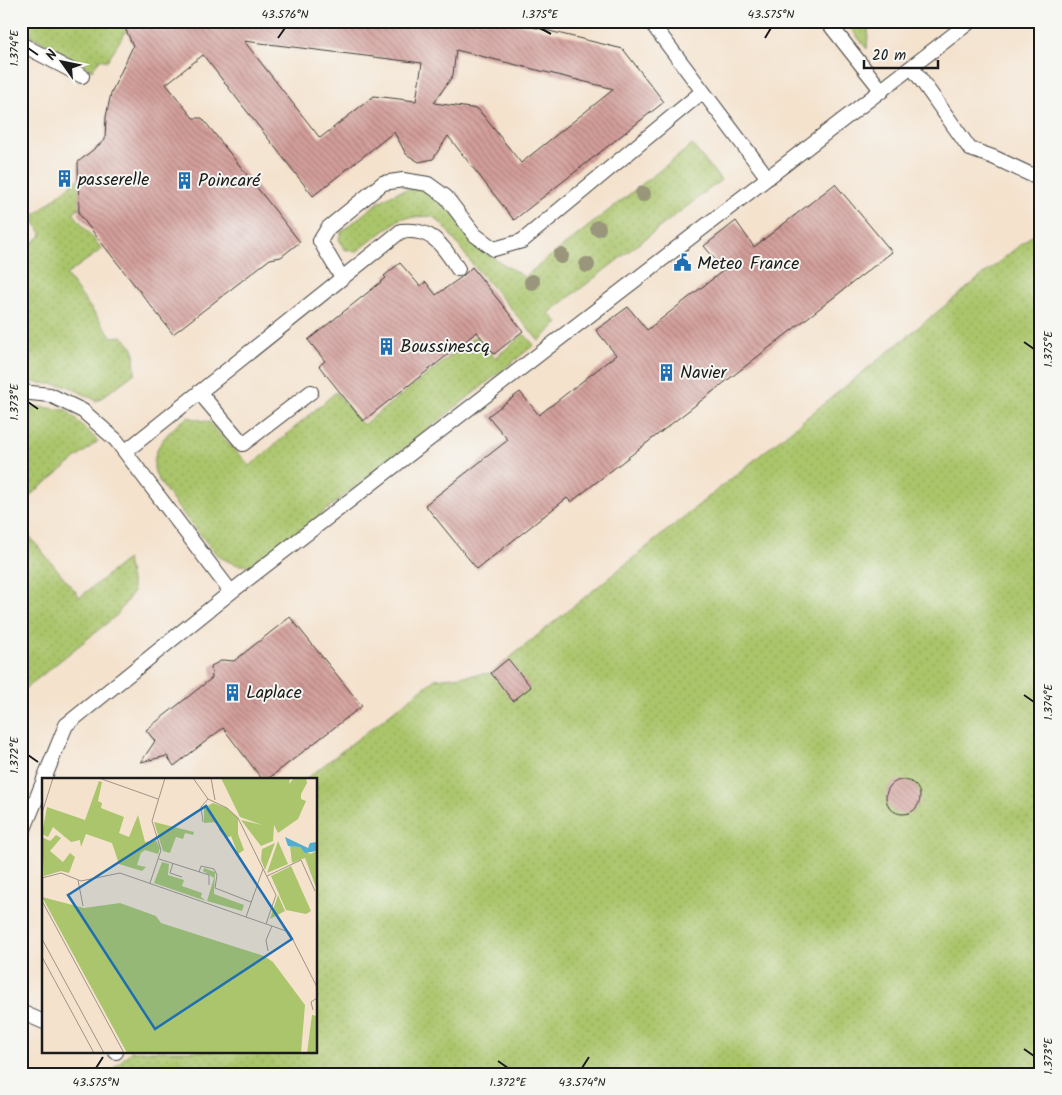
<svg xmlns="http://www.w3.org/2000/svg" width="1062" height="1095" viewBox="0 0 1062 1095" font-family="Kalam,sans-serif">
	<defs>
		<pattern id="grass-dots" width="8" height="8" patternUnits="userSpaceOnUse" patternTransform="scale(1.25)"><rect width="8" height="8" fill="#aac56b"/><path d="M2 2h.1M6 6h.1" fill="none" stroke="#92a95c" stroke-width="1.8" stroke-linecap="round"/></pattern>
		<pattern id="building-back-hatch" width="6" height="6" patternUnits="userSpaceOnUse" patternTransform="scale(1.25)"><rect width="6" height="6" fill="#d39e9a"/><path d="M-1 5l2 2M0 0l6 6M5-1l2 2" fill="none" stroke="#aa807d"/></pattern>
	</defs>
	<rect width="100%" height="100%" fill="#f6f6f2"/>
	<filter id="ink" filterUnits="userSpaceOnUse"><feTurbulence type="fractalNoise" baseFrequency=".02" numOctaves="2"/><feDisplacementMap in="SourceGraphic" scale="10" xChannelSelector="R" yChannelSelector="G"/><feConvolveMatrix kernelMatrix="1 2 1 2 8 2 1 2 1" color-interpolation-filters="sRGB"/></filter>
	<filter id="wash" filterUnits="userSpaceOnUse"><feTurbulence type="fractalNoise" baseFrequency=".0096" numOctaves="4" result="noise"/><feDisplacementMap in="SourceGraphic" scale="20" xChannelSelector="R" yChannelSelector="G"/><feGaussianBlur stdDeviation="1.12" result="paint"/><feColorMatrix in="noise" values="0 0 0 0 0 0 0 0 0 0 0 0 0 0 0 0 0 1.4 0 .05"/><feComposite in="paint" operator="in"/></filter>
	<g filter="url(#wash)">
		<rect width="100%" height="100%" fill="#f4e2cd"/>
		<path fill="url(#grass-dots)" stroke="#637044" d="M 21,21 L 122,21 L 126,31 L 107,61 L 100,59 L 92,70 L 25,32 L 21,29 Z
			M 845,21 L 869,21 L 867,49 Z
			M 692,145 L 721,180 L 549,313 L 558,323 L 539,341 L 473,265 L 443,225 L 432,216 L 401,218 L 356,252 L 344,249 L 339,239 L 341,232 C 375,207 410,164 448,208 C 459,220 467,237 479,247 C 492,259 510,267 524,277 Z
			M 101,160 L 115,175 L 73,213 L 102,249 L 66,275 L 112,337 L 122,336 L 134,350 L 135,373 L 97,401 L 68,386 L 21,381 L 21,252 L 42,235 L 32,217 Z
			M 1041,228 L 1041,1074 L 108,1074 L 131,1051 L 316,1051 L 316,779 L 306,779 L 435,679 L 491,673 Z
			M 524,334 L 534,345 L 258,564 C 241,568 231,564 217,555 C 206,541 154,482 154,468 C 153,444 171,429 188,417 L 209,422 L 250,466 L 336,392 L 363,425 L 476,336 L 495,358 Z
			M 21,405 L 67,410 L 98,441 L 28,497 L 26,532 L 80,597 L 127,559 L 133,592 L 117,615 L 21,692 Z"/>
		<g id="blocks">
			<path fill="url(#building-back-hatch)" fill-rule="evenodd" d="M 122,21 L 419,21 L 447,24 L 449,21 L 508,21 L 623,49 L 664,102 L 514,220 L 448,136 L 433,159 L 419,162 L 406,154 L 394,132 L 313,196 L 203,55 L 166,84 L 193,118 L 202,118 L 300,242 L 281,257 L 270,259 L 173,334 L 79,214 L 78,162 L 105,140 L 106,117 L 111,93 L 133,46 ZM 244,41 L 422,63 L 416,101 L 374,96 L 320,138 ZM 456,50 L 614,89 L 521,163 L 478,109 L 434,103 L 453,75 Z
				M 835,184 L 892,252 L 571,502 L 567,498 L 477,569 L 425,505 L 508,440 L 488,416 L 520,392 L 539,415 L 616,355 L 596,330 L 628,307 L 647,330 L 724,270 L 704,246 L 736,221 L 754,247 Z
				M 400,263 L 420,286 L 426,282 L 436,295 L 463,276 L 472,267 L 523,331 L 494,354 L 477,332 L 363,421 L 319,366 L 325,361 L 308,340 L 386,278 L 384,276 Z
				M 290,617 L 362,706 L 268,779 L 262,779 L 223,728 L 174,766 L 167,756 L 141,762 L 155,741 L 146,730 L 212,678 L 211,666 L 223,660 L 234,661 Z
				M 508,659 L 531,687 L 513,701 L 491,673 Z
				M886 797a17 17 0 1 1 34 0a17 17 0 1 1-34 0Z"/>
		</g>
	</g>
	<g filter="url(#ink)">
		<use href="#blocks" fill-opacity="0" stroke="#3c3a37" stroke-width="1"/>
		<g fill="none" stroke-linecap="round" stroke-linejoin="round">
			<defs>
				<path id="lane" d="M 650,21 L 768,178
					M 827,21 L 882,91
					M 21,44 L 82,76
					M 912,67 L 970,149 L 993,157 L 1036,177
					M 342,278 L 320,241 L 328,228 L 383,183 L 403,180 L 428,184 L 446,197 L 475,235 L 494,249 L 522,241 L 702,92
					M 21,392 L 50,395 L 83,411 L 116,440 L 231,592
					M 199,392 L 243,444 L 311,392
					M 126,451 L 401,231 C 433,228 442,245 458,269
					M 44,779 L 66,725 L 231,592 L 971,21
					M 21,836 L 44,780
					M 21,1012 L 44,1022
					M 115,1051 L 116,1052"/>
			</defs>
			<use href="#lane" stroke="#3c3a37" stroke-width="16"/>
			<use href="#lane" stroke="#fff" stroke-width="14"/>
		</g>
		<g fill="#99967b">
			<circle cx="643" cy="194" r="8"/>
			<circle cx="598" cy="228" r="8"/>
			<circle cx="561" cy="256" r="8"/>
			<circle cx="587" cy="265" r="8"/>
			<circle cx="532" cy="282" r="8"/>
		</g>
	</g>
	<path fill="none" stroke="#1c1c1c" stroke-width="2" d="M 540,28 L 551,34M 278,38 L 285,28M 765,38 L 771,28M 28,48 L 38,55M 1024,342 L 1034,349M 28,402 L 38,409M 1024,695 L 1034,702M 28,755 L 38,762M 1024,1049 L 1034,1056M 498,1061 L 508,1068M 96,1068 L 103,1057M 582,1068 L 589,1057"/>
	<defs>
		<symbol id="building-bare" viewBox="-9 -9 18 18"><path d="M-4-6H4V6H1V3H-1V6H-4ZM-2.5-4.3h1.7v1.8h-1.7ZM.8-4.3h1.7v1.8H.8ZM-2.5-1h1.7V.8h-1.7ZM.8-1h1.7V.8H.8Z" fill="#1f6fb2" stroke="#f6f6f2" stroke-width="2.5" paint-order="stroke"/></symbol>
		<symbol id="civic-bare" viewBox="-9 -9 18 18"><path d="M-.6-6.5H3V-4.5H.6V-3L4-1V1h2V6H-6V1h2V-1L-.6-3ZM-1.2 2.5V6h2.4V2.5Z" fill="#1f6fb2" stroke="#f6f6f2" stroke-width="2.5" paint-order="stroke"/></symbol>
	</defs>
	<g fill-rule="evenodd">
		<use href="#building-bare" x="52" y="166" width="25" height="25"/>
		<use href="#building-bare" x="172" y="168" width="25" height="25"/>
		<use href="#civic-bare" x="670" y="250" width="25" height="25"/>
		<use href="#building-bare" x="374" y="334" width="25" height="25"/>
		<use href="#building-bare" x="654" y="360" width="25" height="25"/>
		<use href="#building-bare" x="220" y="680" width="25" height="25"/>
	</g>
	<g text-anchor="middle" stroke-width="4" stroke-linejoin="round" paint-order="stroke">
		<g font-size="18" fill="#1c1c1c" stroke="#f6f6f2" text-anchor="start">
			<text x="78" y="185">passerelle</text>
			<text x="198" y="186">Poincaré</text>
			<text x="697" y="269">Meteo France</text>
			<text x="400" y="352">Boussinescq</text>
			<text x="680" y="378">Navier</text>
			<text x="246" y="698">Laplace</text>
		</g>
	</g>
	<g transform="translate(42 778)">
		<rect width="275" height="275" fill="#f4e2cd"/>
		<path d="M 179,0 L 248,0 L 247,6 L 252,0 L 264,0 L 265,5 L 259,16 L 259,21 L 264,23 L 256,41 L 236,55 L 232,47 L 231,63 L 219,68 L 199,42 L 220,47 L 198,39 ZM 57,3 L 60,4 L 56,23 L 60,25 L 59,30 L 82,39 L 77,55 L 87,59 L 96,37 L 103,64 L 114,62 L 118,70 L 116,76 L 103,72 L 99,75 L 95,87 L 104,89 L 100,93 L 77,86 L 70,65 L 44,56 L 39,69 L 38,62 L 29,64 L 11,49 L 6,59 L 0,56 L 5,29 L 43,42 ZM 171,25 L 185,30 L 196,40 L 196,56 L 202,72 L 196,76 L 189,58 L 184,60 L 177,52 L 176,44 L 162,45 L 162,30 ZM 112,44 L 152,54 L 151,57 L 143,55 L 141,61 L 134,59 L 128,75 L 121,73 ZM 14,57 L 19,60 L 8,73 L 21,84 L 28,75 L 33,79 L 27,95 L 19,93 L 2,98 L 0,59 L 8,63 ZM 236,63 L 246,86 L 225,95 ZM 233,65 L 223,92 L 219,82 L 220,71 ZM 248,68 L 258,69 L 268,76 L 275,73 L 275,112 L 263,80 L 250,85 ZM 120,84 L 127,86 L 126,97 L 142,102 L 140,108 L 160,115 L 159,119 L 164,123 L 112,105 ZM 249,88 L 269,133 L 264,136 L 244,132 L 229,98 ZM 162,90 L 173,94 L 172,116 L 202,127 L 200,133 L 165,123 L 172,100 L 161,93 ZM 236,117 L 243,133 L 228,141 ZM 0,119 L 42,130 L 78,125 L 114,138 L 119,145 L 222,178 L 231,184 L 263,227 L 259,275 L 85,275 Z" fill="#aac56b"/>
		<path d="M 270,237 L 275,238 L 275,275 L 265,275 Z" fill="#aac56b"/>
		<path d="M 243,59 L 266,70 L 268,65 L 275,64 L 275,73 L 263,75 L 258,69 L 246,68 Z" fill="#51aecf"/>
		<path fill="none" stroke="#9e9386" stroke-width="1" d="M 57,0 L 116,21M 151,0 L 166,21 L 185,30 L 196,40 L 234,117 L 224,146M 169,0 L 173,22M 0,35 L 11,0M 161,44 L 159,29 L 166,21M 117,81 L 167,97 L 167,107M 131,85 L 128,95 L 140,99M 157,94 L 159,88 L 172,91 L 175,97 L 173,110 L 209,124M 225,98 L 259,82 L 273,113M 0,100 L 19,95 L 39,103 L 78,95 L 247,154 L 275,209M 36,102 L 41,128M 108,105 L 119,72 L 110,43 L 123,0M 0,123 L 82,275M 204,139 L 221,91M 0,161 L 62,275M 226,173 L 224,162 L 230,148M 0,179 L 52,275M 271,232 L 269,224 L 275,220"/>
		<path fill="#1f6fb2" fill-opacity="0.15" stroke="#1f6fb2" stroke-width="2.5" d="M 164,28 L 250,161 L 113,251 L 26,117 Z"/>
		<rect width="275" height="275" fill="none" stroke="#1c1c1c" stroke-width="2.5"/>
	</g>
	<rect width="1062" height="1095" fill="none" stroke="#f6f6f2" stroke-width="55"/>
	<g transform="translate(62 62) rotate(303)" stroke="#f6f6f2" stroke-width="4" paint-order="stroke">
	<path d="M0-4L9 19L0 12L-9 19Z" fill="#1c1c1c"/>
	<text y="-8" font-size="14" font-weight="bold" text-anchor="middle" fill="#1c1c1c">N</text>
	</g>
	<path d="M864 60v8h74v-8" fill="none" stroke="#1c1c1c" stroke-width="2.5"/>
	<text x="872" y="60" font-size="15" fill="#1c1c1c" stroke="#f6f6f2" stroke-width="4" paint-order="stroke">20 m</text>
	<rect x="28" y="28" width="1006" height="1040" fill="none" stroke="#1c1c1c" stroke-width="2"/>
	<g font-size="12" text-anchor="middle" fill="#1c1c1c">
		<text x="285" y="18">43.576°N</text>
		<text x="540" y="18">1.375°E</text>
		<text x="771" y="18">43.575°N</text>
		<text transform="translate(14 48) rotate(-90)" y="4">1.374°E</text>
		<text transform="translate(1048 349) rotate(-90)" y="4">1.375°E</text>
		<text transform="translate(14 402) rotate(-90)" y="4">1.373°E</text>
		<text transform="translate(1048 702) rotate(-90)" y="4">1.374°E</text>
		<text transform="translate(14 755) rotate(-90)" y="4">1.372°E</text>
		<text transform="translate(1048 1056) rotate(-90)" y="4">1.373°E</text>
		<text x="96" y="1086">43.575°N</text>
		<text x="508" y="1086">1.372°E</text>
		<text x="582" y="1086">43.574°N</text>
	</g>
</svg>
